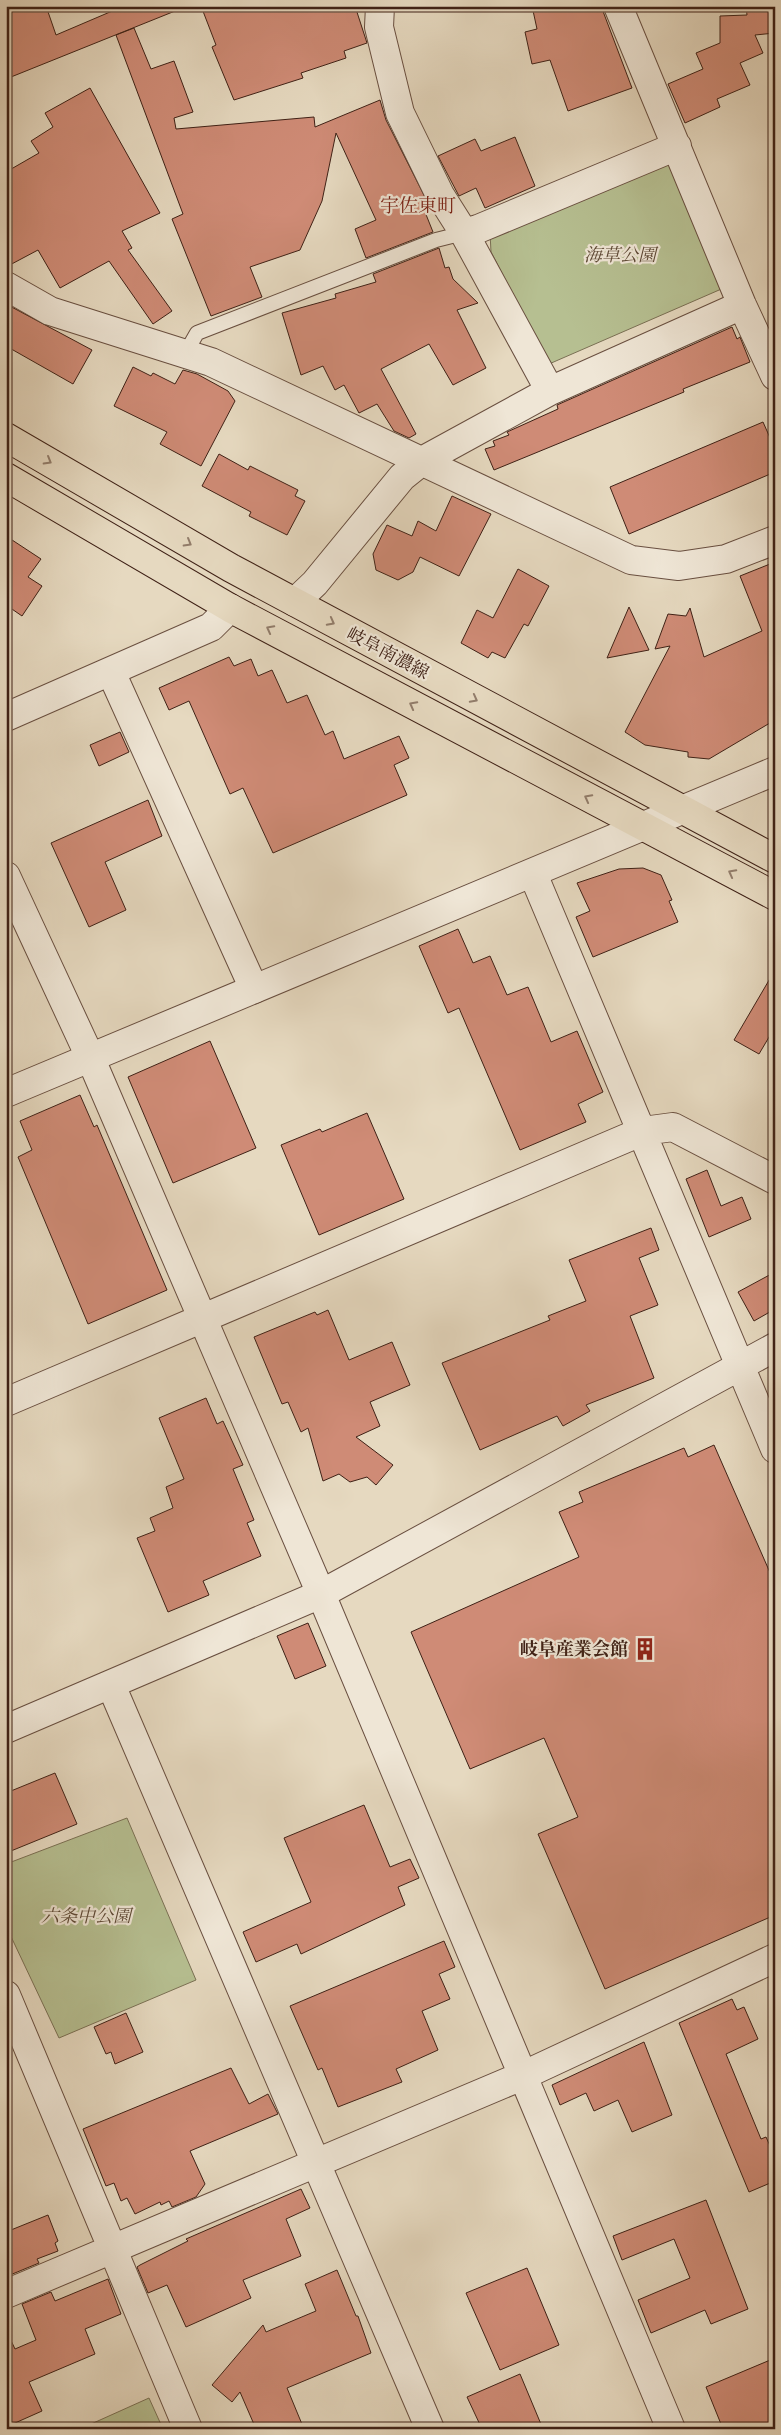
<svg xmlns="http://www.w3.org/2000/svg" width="781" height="2435" viewBox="0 0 781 2435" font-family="'Libre Bodoni','Noto Serif JP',serif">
	<rect width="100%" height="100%" fill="#e6d9c0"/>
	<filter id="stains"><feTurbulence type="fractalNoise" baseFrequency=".004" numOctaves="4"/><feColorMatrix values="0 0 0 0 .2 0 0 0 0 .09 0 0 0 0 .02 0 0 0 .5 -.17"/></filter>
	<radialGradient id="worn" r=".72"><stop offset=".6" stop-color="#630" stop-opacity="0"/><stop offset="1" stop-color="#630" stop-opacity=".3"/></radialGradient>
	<path fill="#b6bf91" stroke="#7a7054" d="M 669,155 L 726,287 L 549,364 L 491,252 L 490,233 Z
		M 127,1818 L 196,1980 L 59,2038 L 6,1926 L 6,1864 Z
		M 149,2398 L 163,2429 L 80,2429 Z"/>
	<path fill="#cf8b76" stroke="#3f2116" d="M 6,6 L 46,6 L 56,35 L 124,6 L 185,7 L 6,79 Z
		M 201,6 L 355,6 L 367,43 L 344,51 L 346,58 L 301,73 L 303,78 L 234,100 L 212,47 L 216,45 Z
		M 532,6 L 601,6 L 632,88 L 568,111 L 550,60 L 532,64 L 525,32 L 537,29 Z
		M 746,6 L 775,6 L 775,33 L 755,35 L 763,53 L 740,63 L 750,85 L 717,99 L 720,107 L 685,123 L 668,84 L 703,69 L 696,53 L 720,43 L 720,16 L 747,15 Z
		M 134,28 L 151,69 L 174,61 L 193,112 L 174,118 L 176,129 L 314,117 L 315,127 L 380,100 L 386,120 L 431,209 L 425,212 L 433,232 L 366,258 L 355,229 L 376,220 L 336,133 L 322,201 L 300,250 L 250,267 L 262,297 L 211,316 L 172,219 L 183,214 L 116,35 Z
		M 90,88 L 160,213 L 122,231 L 132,248 L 128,250 L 172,311 L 153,324 L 109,261 L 60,288 L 38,250 L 6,267 L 6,172 L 39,153 L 31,141 L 53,127 L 45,113 Z
		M 515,137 L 535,186 L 485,208 L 476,188 L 459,196 L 438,156 L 475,139 L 481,151 Z
		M 439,248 L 445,268 L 449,267 L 453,279 L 478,303 L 457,310 L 486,368 L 453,385 L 429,344 L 381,369 L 416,434 L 409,438 L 394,431 L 377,404 L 359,413 L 344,385 L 335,390 L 323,366 L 301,375 L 282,313 L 336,298 L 335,294 L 376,282 L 373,274 Z
		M 6,304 L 92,350 L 73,384 L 6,346 Z
		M 732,327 L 737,339 L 740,337 L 750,362 L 683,389 L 684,392 L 494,470 L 485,449 L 495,446 L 493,441 L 509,435 L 507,432 L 558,409 L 557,405 Z
		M 133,367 L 151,376 L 153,373 L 175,384 L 183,370 L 197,374 L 228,391 L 235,401 L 201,466 L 160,444 L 167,432 L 114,406 Z
		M 763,422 L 775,449 L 775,472 L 629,534 L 610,487 Z
		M 219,454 L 248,470 L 250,466 L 298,490 L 295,496 L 305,501 L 287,535 L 249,516 L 251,512 L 202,486 Z
		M 452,496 L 491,514 L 459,576 L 420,557 L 413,572 L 398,580 L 376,570 L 373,554 L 387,525 L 412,536 L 418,521 L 436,531 Z
		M 6,536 L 41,559 L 28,577 L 42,586 L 22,616 L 9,607 L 6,611 Z
		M 775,562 L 775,720 L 709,759 L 688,757 L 688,752 L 645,745 L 625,732 L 670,646 L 655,649 L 668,614 L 686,616 L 690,608 L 704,657 L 762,631 L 740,576 Z
		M 518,569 L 549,586 L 528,626 L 524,624 L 505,658 L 492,652 L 488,658 L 461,643 L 477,610 L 493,618 Z
		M 629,607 L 649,650 L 607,658 Z
		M 229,657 L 234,666 L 251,659 L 258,676 L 272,670 L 287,703 L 307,695 L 325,735 L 333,731 L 344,759 L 399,736 L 409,758 L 394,765 L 407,795 L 273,853 L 243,788 L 230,794 L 189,701 L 169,710 L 159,688 Z
		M 120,732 L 129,752 L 99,766 L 90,745 Z
		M 148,800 L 162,836 L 105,862 L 126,910 L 89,927 L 51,843 Z
		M 643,868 L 661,875 L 672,900 L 669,901 L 678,922 L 593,957 L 576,917 L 590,911 L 577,883 L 619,869 Z
		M 458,929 L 473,963 L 490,956 L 507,995 L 528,987 L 551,1042 L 577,1031 L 603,1092 L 578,1104 L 586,1122 L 520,1150 L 459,1008 L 448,1013 L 419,946 Z
		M 775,970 L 775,1027 L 759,1054 L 734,1040 Z
		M 210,1041 L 256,1148 L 173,1183 L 128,1077 Z
		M 80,1095 L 94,1127 L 97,1125 L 167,1290 L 88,1324 L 18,1157 L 32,1150 L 20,1121 Z
		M 367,1113 L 404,1199 L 319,1235 L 281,1145 L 320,1129 L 322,1132 Z
		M 707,1170 L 721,1206 L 742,1197 L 751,1219 L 709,1237 L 686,1179 Z
		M 651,1228 L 659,1250 L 639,1258 L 658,1305 L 630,1316 L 654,1378 L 586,1405 L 590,1411 L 563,1426 L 557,1416 L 480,1450 L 442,1363 L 550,1320 L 548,1316 L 586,1301 L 569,1260 Z
		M 775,1272 L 775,1309 L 754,1321 L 738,1292 Z
		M 328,1310 L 349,1360 L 392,1342 L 410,1385 L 370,1402 L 380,1426 L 356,1437 L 393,1465 L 376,1485 L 367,1477 L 350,1482 L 339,1474 L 323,1481 L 308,1428 L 301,1432 L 288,1402 L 282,1404 L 254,1337 L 315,1312 L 317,1315 Z
		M 206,1398 L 217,1424 L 223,1421 L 243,1465 L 233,1469 L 254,1520 L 247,1523 L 261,1556 L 203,1581 L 209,1595 L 168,1612 L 137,1538 L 155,1531 L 150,1518 L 173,1508 L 166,1487 L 184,1479 L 159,1418 Z
		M 714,1445 L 775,1584 L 775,1915 L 605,1989 L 538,1834 L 578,1817 L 544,1738 L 470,1769 L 411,1632 L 579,1557 L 559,1512 L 583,1502 L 579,1492 L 684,1448 L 688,1457 Z
		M 308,1623 L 326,1666 L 295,1679 L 277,1636 Z
		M 55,1773 L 77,1824 L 6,1853 L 6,1793 Z
		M 364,1805 L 390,1867 L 410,1859 L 419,1878 L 398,1887 L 405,1905 L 301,1954 L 297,1944 L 256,1962 L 243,1932 L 311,1902 L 284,1838 Z
		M 444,1941 L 455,1967 L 439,1974 L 450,1999 L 422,2011 L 438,2050 L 396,2069 L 402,2082 L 338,2107 L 322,2068 L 318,2070 L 290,2006 Z
		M 732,1999 L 737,2010 L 744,2007 L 758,2039 L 726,2054 L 761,2139 L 766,2137 L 775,2157 L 775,2181 L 749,2192 L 679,2023 Z
		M 126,2013 L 143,2052 L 115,2064 L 111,2052 L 106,2054 L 94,2027 Z
		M 644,2042 L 672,2115 L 632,2132 L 618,2100 L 594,2111 L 586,2093 L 560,2105 L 552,2085 Z
		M 231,2068 L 249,2104 L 268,2094 L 278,2114 L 190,2151 L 205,2184 L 196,2197 L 172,2207 L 169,2201 L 161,2205 L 160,2202 L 135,2214 L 127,2198 L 121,2201 L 114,2183 L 106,2186 L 83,2129 Z
		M 301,2189 L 310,2208 L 286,2219 L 301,2256 L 243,2280 L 251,2298 L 186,2327 L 167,2285 L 148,2293 L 137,2267 L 140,2265 L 188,2241 L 186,2239 Z
		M 706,2200 L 748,2309 L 711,2324 L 705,2310 L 651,2333 L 638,2300 L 690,2278 L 674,2239 L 622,2260 L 613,2236 Z
		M 48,2215 L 58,2241 L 55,2243 L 58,2251 L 37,2259 L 39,2263 L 10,2275 L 6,2266 L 6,2232 Z
		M 527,2268 L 559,2345 L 500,2370 L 466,2293 Z
		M 337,2270 L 356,2316 L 358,2316 L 371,2353 L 287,2388 L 304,2429 L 256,2429 L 240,2392 L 232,2402 L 212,2385 L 263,2325 L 266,2332 L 316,2311 L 305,2284 Z
		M 108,2279 L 121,2314 L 85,2329 L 95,2354 L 29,2382 L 42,2411 L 6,2427 L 6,2330 L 15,2349 L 36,2340 L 22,2304 L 51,2292 L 55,2301 Z
		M 775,2358 L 775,2429 L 723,2429 L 706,2387 Z
		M 520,2374 L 543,2429 L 482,2429 L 467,2397 Z"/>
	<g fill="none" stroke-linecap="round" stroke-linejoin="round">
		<defs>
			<path id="service" d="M 185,354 L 197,333 L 436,240 L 464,233"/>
			<path id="minor" d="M 380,6 L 379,27 L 400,113 L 440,195 L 464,233 L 550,391
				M 618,6 L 742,305 L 775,376
				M 464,233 L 478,229 L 677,146
				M 6,286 L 50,311 L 211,362 L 631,560 L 679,566 L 726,559 L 775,540
				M 295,602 L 315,583 L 402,477 L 422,461 L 550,391 L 742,305
				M 111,672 L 254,989
				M 6,717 L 211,627 L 230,608
				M 533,874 L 775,1449
				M 6,876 L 90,1057 L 321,1594 L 671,2429
				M 6,1402 L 643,1131 L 673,1127 L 775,1180
				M 111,1685 L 430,2429
				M 6,1729 L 321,1594 L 775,1347
				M 6,1995 L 188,2429
				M 6,2294 L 522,2076 L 775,1958"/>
			<path id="tertiary" d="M 6,1093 L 775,771"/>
			<path id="primary" d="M 6,437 L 231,568 L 775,859
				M 6,477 L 230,608 L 775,896"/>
		</defs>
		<use href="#service" stroke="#694f40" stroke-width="16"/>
		<use href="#minor" stroke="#694f40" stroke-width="30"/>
		<use href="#tertiary" stroke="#694f40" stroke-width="30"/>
		<use href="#primary" stroke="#3f2116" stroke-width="30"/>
		<use href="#service" stroke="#efe6d6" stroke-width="14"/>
		<use href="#minor" stroke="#efe6d6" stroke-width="28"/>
		<use href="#tertiary" stroke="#efe6d6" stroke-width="28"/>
		<use href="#primary" stroke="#e6d9c0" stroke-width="28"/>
	</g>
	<defs><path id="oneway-chevron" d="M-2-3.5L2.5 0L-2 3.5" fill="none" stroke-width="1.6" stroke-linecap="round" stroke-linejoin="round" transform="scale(1.25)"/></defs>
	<g stroke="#927d6b">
		<use href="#oneway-chevron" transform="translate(48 461) rotate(30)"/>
		<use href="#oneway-chevron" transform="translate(188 543) rotate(30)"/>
		<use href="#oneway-chevron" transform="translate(331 622) rotate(28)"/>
		<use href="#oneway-chevron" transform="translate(270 629) rotate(-152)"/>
		<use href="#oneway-chevron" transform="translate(474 699) rotate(28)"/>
		<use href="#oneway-chevron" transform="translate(413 705) rotate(-152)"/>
		<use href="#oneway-chevron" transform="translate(588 798) rotate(-152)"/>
		<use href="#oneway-chevron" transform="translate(732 873) rotate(-152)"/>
	</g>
	<defs>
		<symbol id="building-bare" viewBox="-9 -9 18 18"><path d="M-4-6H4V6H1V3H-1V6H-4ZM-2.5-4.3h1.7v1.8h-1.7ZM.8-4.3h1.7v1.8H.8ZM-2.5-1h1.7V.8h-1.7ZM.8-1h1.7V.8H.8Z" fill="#8f2418" stroke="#efe6d6" stroke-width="2.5" paint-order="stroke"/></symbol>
	</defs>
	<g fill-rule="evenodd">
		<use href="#building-bare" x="629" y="1633" width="32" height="32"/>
	</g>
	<g text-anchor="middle" stroke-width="4.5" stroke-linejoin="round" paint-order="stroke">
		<g font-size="18" font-style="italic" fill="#5d4835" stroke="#efe6d6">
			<text x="620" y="261">海草公園</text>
			<text x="86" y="1922">六条中公園</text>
		</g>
		<g font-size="18" fill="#3f2116" stroke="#efe6d6">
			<text transform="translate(388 653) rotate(28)" y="6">岐阜南濃線</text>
		</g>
		<g font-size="18" font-weight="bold" fill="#3f2116" stroke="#efe6d6" text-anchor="end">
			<text x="628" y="1655">岐阜産業会館</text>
		</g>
		<g font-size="19" fill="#7a1f14" stroke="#efe6d6">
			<text x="418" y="212">宇佐東町</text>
		</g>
	</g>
	<rect width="781" height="2435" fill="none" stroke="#e6d9c0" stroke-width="25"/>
	<rect x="8" y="8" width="766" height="2420" fill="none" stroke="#3f2116" stroke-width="2.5"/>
	<rect x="12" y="12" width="756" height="2410" fill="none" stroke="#3f2116"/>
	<rect width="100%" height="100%" filter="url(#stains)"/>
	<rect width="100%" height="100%" fill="url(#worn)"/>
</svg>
